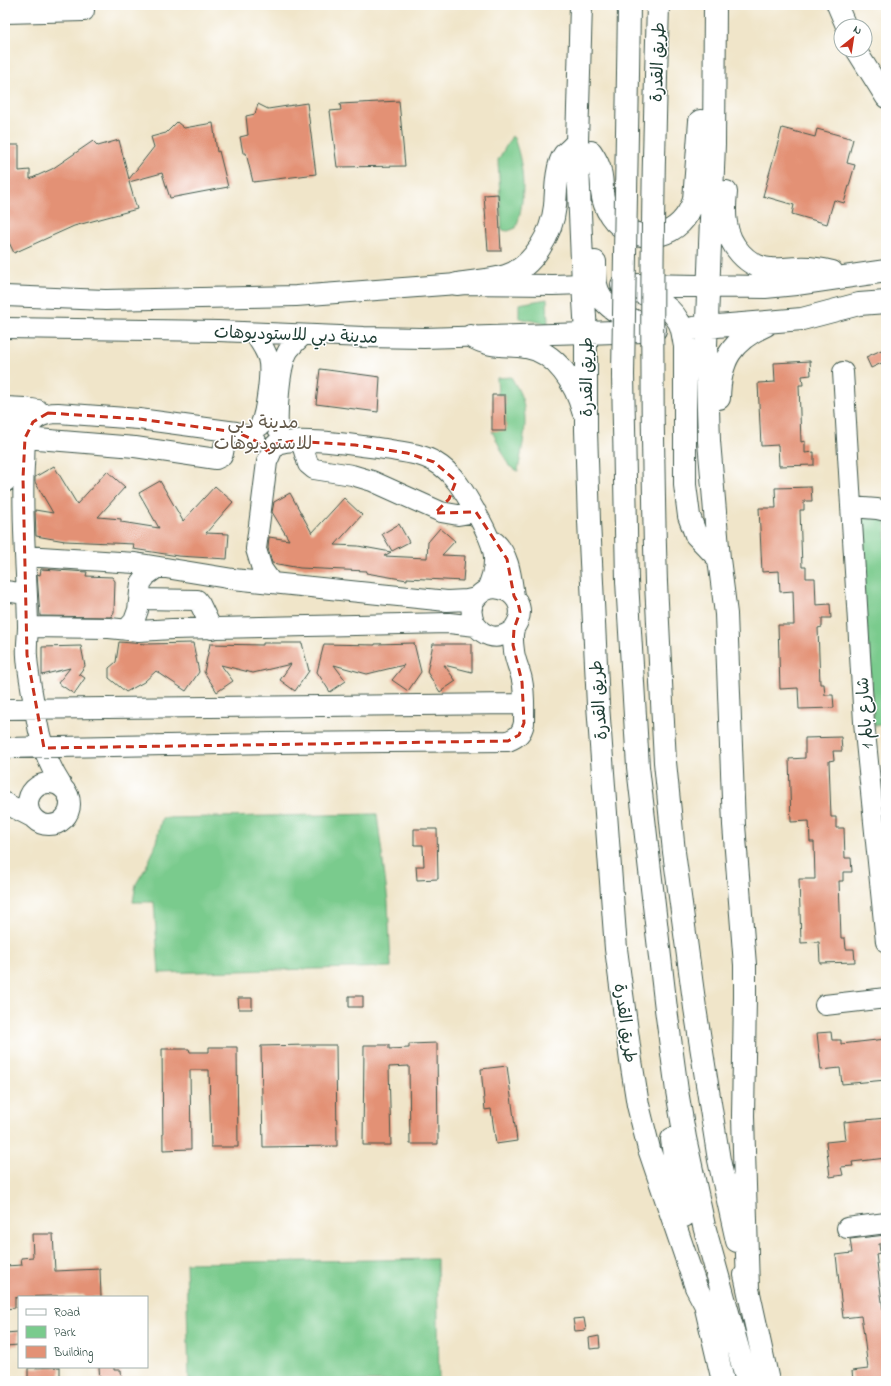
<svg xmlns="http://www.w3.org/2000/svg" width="891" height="1386" viewBox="0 0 891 1386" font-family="'Indie Flower','Playpen Sans Arabic',sans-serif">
	<rect width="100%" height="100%" fill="#fff"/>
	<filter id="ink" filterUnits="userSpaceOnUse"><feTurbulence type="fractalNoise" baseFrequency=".025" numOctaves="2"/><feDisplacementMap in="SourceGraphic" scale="8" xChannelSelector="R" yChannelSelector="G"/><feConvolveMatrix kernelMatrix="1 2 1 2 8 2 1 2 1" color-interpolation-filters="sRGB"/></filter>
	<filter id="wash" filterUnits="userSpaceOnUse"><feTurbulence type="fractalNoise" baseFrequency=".012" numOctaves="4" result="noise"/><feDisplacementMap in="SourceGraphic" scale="16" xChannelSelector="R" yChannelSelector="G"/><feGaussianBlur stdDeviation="0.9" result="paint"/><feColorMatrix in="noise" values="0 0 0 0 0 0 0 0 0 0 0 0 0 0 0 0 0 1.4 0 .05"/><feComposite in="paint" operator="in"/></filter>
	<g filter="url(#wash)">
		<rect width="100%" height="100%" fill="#f0e5c9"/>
		<path fill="#7acb8d" stroke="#4c8460" d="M 512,136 L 514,138 C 525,169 526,197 516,228 L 508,231 L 502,230 L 498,160 Z
			M 547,299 L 548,324 L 519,318 L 519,304 Z
			M 511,377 C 515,384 520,392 522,399 C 529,422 522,448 518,471 L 509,466 L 492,431 L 506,430 L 505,395 L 498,395 L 497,378 Z
			M 871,511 L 886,515 L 886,724 L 874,726 L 859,524 Z
			M 377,814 L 388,902 L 391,967 L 159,973 L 154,902 L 133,902 L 136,884 L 145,869 L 154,850 L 162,818 Z
			M 437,1259 L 439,1381 L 189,1381 L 186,1263 Z"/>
		<g id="blocks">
			<path fill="#e39175" d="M 399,101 L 405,166 L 337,167 L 330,111 L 341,110 L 340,104 Z
				M 307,103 L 316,174 L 253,182 L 246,153 L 243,153 L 240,137 L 248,135 L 246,116 L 255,114 L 258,104 L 268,109 Z
				M 177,122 L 184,128 L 213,123 L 217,152 L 219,151 L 228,187 L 170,198 L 162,173 L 129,182 L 137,209 L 74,226 L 14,253 L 5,234 L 5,145 L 19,145 L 19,171 L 30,170 L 30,179 L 52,169 L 93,141 L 98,146 L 119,140 L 129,179 L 154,147 L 151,137 L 166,133 Z
				M 782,128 L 815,137 L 817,129 L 853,139 L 847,163 L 855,165 L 844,203 L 834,200 L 827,224 L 792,214 L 794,205 L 763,196 Z
				M 498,194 L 501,251 L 488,251 L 484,195 Z
				M 886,348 L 886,361 L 871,368 L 866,357 Z
				M 810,361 L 811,375 L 802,376 L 803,385 L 799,385 L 801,442 L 805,441 L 805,453 L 814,452 L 814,465 L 779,466 L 778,445 L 761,446 L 758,383 L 775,382 L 774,363 Z
				M 320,369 L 380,377 L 378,412 L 316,404 Z
				M 492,395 L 505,395 L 506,431 L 492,431 Z
				M 54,466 L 77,504 L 107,471 L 125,487 L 98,517 L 121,519 L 121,522 L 159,528 L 139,493 L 160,481 L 183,521 L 215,486 L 233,502 L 206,533 L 229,534 L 227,559 L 178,556 L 133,549 L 134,544 L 65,541 L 36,536 L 35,510 L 53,513 L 35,482 L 35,477 Z
				M 811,487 L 812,501 L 804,501 L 804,510 L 800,510 L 802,567 L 806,567 L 806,578 L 815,578 L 816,605 L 830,604 L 831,618 L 822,618 L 822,627 L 818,628 L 820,684 L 824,684 L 825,695 L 833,695 L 834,708 L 799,709 L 798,688 L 780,689 L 778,625 L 794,625 L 793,591 L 780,592 L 779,571 L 762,572 L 759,508 L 776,508 L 775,488 Z
				M 290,493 L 312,533 L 344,498 L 362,515 L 335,545 L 358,546 L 391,552 L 384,556 L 427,558 L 428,542 L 440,528 L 455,541 L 442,555 L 465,556 L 463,581 L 407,578 L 407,580 L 366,573 L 367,571 L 300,568 L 272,563 L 268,548 L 269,537 L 289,540 L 272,512 L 274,502 Z
				M 399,524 L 409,542 L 392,551 L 382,534 Z
				M 41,569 L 87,572 L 86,576 L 112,577 L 115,581 L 114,612 L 111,617 L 40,616 L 37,574 L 40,575 Z
				M 119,642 L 146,644 L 193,643 L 199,672 L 186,691 L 156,671 L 144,682 L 126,692 L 109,678 L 109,668 L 116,662 Z
				M 263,643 L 302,643 L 309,671 L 295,691 L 280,680 L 291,664 L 253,673 L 221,665 L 233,681 L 217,692 L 204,672 L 210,644 L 263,645 Z
				M 414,643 L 421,672 L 408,691 L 392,680 L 404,665 L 367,674 L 334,665 L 346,681 L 330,692 L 317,672 L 324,644 L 375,645 L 375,644 Z
				M 433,644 L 472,644 L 472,672 L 444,665 L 456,681 L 440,692 L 427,672 Z
				M 81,646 L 85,666 L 79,674 L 85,678 L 74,694 L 58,683 L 70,668 L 42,675 L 42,647 Z
				M 841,737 L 842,751 L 833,751 L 834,760 L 829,761 L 831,817 L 836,817 L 836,828 L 844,828 L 845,858 L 851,858 L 852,872 L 843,872 L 843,881 L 839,881 L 841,938 L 845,938 L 846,949 L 854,949 L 855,962 L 820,963 L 819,942 L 801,943 L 799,879 L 815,879 L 814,842 L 810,842 L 809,821 L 791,822 L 789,759 L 805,758 L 805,738 Z
				M 414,829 L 437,829 L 438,879 L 417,880 L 416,866 L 424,866 L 423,845 L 414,845 Z
				M 349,996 L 363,996 L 363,1007 L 349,1007 Z
				M 238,998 L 252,998 L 252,1009 L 239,1009 Z
				M 831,1032 L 832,1040 L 841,1040 L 841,1044 L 886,1039 L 886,1080 L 842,1084 L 840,1068 L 821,1070 L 817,1033 Z
				M 437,1043 L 438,1144 L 410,1144 L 409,1066 L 389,1067 L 391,1145 L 363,1145 L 364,1045 L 389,1045 L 389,1049 L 409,1048 L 409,1044 Z
				M 308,1045 L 336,1045 L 337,1146 L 263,1147 L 261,1046 Z
				M 209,1047 L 237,1047 L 238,1147 L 211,1147 L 209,1070 L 190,1070 L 191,1149 L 163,1150 L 162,1049 L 189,1049 L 190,1052 L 209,1052 Z
				M 507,1066 L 517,1141 L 496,1144 L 491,1109 L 485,1110 L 481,1069 Z
				M 886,1118 L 886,1158 L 852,1162 L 853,1166 L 841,1167 L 843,1175 L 830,1177 L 826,1142 L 846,1140 L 844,1122 Z
				M 32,1234 L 53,1234 L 55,1271 L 100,1269 L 101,1297 L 84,1297 L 84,1295 L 19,1297 L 15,1298 L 15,1308 L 5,1309 L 5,1266 L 22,1265 L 21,1258 L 33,1257 Z
				M 886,1235 L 886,1244 L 879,1244 L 880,1253 L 876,1254 L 883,1310 L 886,1310 L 886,1381 L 853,1381 L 852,1371 L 868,1369 L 864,1336 L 861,1316 L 843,1318 L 836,1255 L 852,1253 L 850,1239 Z
				M 584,1318 L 586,1330 L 575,1331 L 573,1319 Z
				M 18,1332 L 19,1345 L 5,1346 L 5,1333 Z
				M 599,1336 L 600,1348 L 590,1349 L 589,1338 Z
				M 60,1367 L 60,1381 L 28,1381 L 28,1368 Z
				M 99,1367 L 114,1367 L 114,1370 L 121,1370 L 122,1381 L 100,1381 Z"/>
		</g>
	</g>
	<g filter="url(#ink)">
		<use href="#blocks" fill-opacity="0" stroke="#3e564a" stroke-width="1"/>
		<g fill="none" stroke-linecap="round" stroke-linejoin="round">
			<defs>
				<path id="minor" d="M 837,5 L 846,26
					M 5,13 L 84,11
					M 856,50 L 886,98
					M 5,296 L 105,300 L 296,296 L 457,284 L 553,285 L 583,284
					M 5,328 L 218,331 L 364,337 L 424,338 L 586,333
					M 254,333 C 259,341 265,348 268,358 C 272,371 266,413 260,426
					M 843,372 L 864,722 L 886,942
					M 5,407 L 25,408 L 38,410
					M 278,429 C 277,411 279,367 288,351 C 292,345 298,340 303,335
					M 25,438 L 135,447 L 216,459 L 222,456 L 223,453 L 227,431
					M 301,441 L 308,464 L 314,469 L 352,475 L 372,481 L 441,512 L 458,515 L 476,512
					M 276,444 C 282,443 288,441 294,441 C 324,440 356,445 385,449 C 401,452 420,453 435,462 C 456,474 467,497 479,518 C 494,545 500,560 487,589
					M 5,482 C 17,470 9,443 10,427 C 15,417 24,420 33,422
					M 851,507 L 877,509 L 886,511
					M 495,542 C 510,556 511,577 514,596
					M 25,556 L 135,563 L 233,579 L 447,601 L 467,600 L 476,598
					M 272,583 L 262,569 L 256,549 L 267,462 L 274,446
					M 5,591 L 26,594
					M 140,599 L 197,600 L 200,604 L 212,629
					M 28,627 L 109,628 L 139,631 L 172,629 L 449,623 L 476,626
					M 126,630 L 134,621 L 138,610 L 141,583 L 147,575 L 158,567
					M 5,709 L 524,704
					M 5,748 L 273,743 L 508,741 C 518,737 522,733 524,723 C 524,709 525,694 522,680 C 520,670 515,661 514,651 C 513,644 512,636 514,629 C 515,626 517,624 518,621 C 524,607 515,592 500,589 C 492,587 484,590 478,596 C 460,614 483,646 506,634 C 509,633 512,630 514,629
					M28 804a21 21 0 1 1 42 0a21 21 0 1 1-42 0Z
					M 62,786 C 48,765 40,741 36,716 C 33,696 28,675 27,656 C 26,646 28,636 28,626 C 27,572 21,519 24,465 C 25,454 23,440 28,429 C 34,417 45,413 58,413 L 139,419 L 236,432 L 247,436 L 256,441
					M 5,803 L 32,817
					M 825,1005 L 886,998
					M 847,1228 L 886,1223"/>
				<path id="major" d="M 581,5 L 577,142 L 583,284 L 586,333 L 586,430 L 589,521 L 598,705 L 616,949 L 631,1061 L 638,1105 L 649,1149 L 696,1287 L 705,1304 L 723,1381
					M 715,5 L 714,144 L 706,345 L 709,441 L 719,559 L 726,614 L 734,825 L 745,965 L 745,997 L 743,1116 L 748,1289
					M 628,73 L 629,5
					M 656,76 L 658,5
					M 591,152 C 595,158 599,164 600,171 C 602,178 602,185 602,192 C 604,209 614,225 629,231 C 638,235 649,237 659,235 C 677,230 688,218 694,200 L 700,121
					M 726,192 C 725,202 724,213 726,223 C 729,245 747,267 770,269 C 779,270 789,268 798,268 C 810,267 820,269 832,272
					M 595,262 C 595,269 595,277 596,284 C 600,310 634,320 655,330
					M 457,284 C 473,281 491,281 506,276 C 533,267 552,234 555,206 C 556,194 556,165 564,155 C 568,151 573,147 577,142
					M 622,285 C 642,292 668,302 679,322 C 683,329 683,338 685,346 L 685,485 L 689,516 L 696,535 L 719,559
					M 634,285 L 765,287 L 796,284 L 886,271
					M 693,328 L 802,319 L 859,304 L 886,302
					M 586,333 L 643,331
					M 471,336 C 491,348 505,344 526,347 C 556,352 576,384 583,411
					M 719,398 C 720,360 731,341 766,325
					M 627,581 L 638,767 L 666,1009 L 677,1091 L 685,1138 L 704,1226 L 747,1381
					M 656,583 L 665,762 L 674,852 L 695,1008 L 719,1160 L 737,1241
					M 672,1139 L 676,1174 L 684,1216
					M 745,1275 L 768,1381"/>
			</defs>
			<use href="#minor" stroke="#3e564a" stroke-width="22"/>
			<use href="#major" stroke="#3e564a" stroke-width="24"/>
			<use href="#minor" stroke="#fff" stroke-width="20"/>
			<use href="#major" stroke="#fff" stroke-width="22"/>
			<defs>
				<path id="major-bridge" d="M 627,581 L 623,375 L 628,73
					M 656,583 C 651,414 651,245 656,76"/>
			</defs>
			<use href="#major-bridge" stroke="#3e564a" stroke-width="24" stroke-linecap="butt"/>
			<use href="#major-bridge" stroke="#fff" stroke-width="22"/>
		</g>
	</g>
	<path fill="none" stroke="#c8321e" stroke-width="3" stroke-dasharray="8 5" stroke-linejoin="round" d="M 48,413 L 139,419 L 236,432 L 256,441 L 267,451 L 276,444 L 294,441 L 355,445 L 407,453 L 434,462 L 456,481 L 449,499 L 435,513 L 476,512 L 507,559 L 514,596 L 518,603 L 520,612 L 514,629 L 513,645 L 522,682 L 524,723 L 519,735 L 508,741 L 44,748 L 27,655 L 23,478 L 25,438 L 33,422 Z"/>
	<g text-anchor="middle" stroke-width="3" stroke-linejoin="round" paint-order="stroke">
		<g font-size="17" fill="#1f3d34" stroke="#fff">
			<text transform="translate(657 62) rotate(-88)" y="6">طريق القدرة</text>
			<text transform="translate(296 334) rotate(2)" y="6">مدينة دبي للاستوديوهات</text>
			<text transform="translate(586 377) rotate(-90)" y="6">طريق القدرة</text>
			<text transform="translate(598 700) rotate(-94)" y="6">طريق القدرة</text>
			<text transform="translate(864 713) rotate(-94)" y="6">شارع بالم 1</text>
			<text transform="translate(626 1023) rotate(82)" y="6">طريق القدرة</text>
		</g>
		<g font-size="18" fill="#645a4b" stroke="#fff">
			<text x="263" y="428">مدينة دبي<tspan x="263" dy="21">للاستوديوهات</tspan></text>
		</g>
	</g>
	<rect width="891" height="1386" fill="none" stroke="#fff" stroke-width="20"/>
	<rect x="18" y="1296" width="130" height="72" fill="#ffffff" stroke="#a5b1ae"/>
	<rect x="26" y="1309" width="20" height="6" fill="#ffffff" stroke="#a5b1ae"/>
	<text x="54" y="1316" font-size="12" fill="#1f3d34">Road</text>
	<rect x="26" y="1326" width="20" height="12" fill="#7acb8d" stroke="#a5b1ae"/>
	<text x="54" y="1336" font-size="12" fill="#1f3d34">Park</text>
	<rect x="26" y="1346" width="20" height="12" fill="#e39175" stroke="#a5b1ae"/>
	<text x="54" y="1356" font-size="12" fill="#1f3d34">Building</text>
	<g transform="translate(853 38) rotate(30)"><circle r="19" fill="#ffffff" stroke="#a5b1ae"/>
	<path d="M0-3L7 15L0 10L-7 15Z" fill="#c8321e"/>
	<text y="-6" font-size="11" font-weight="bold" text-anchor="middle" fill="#1f3d34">N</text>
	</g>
</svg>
